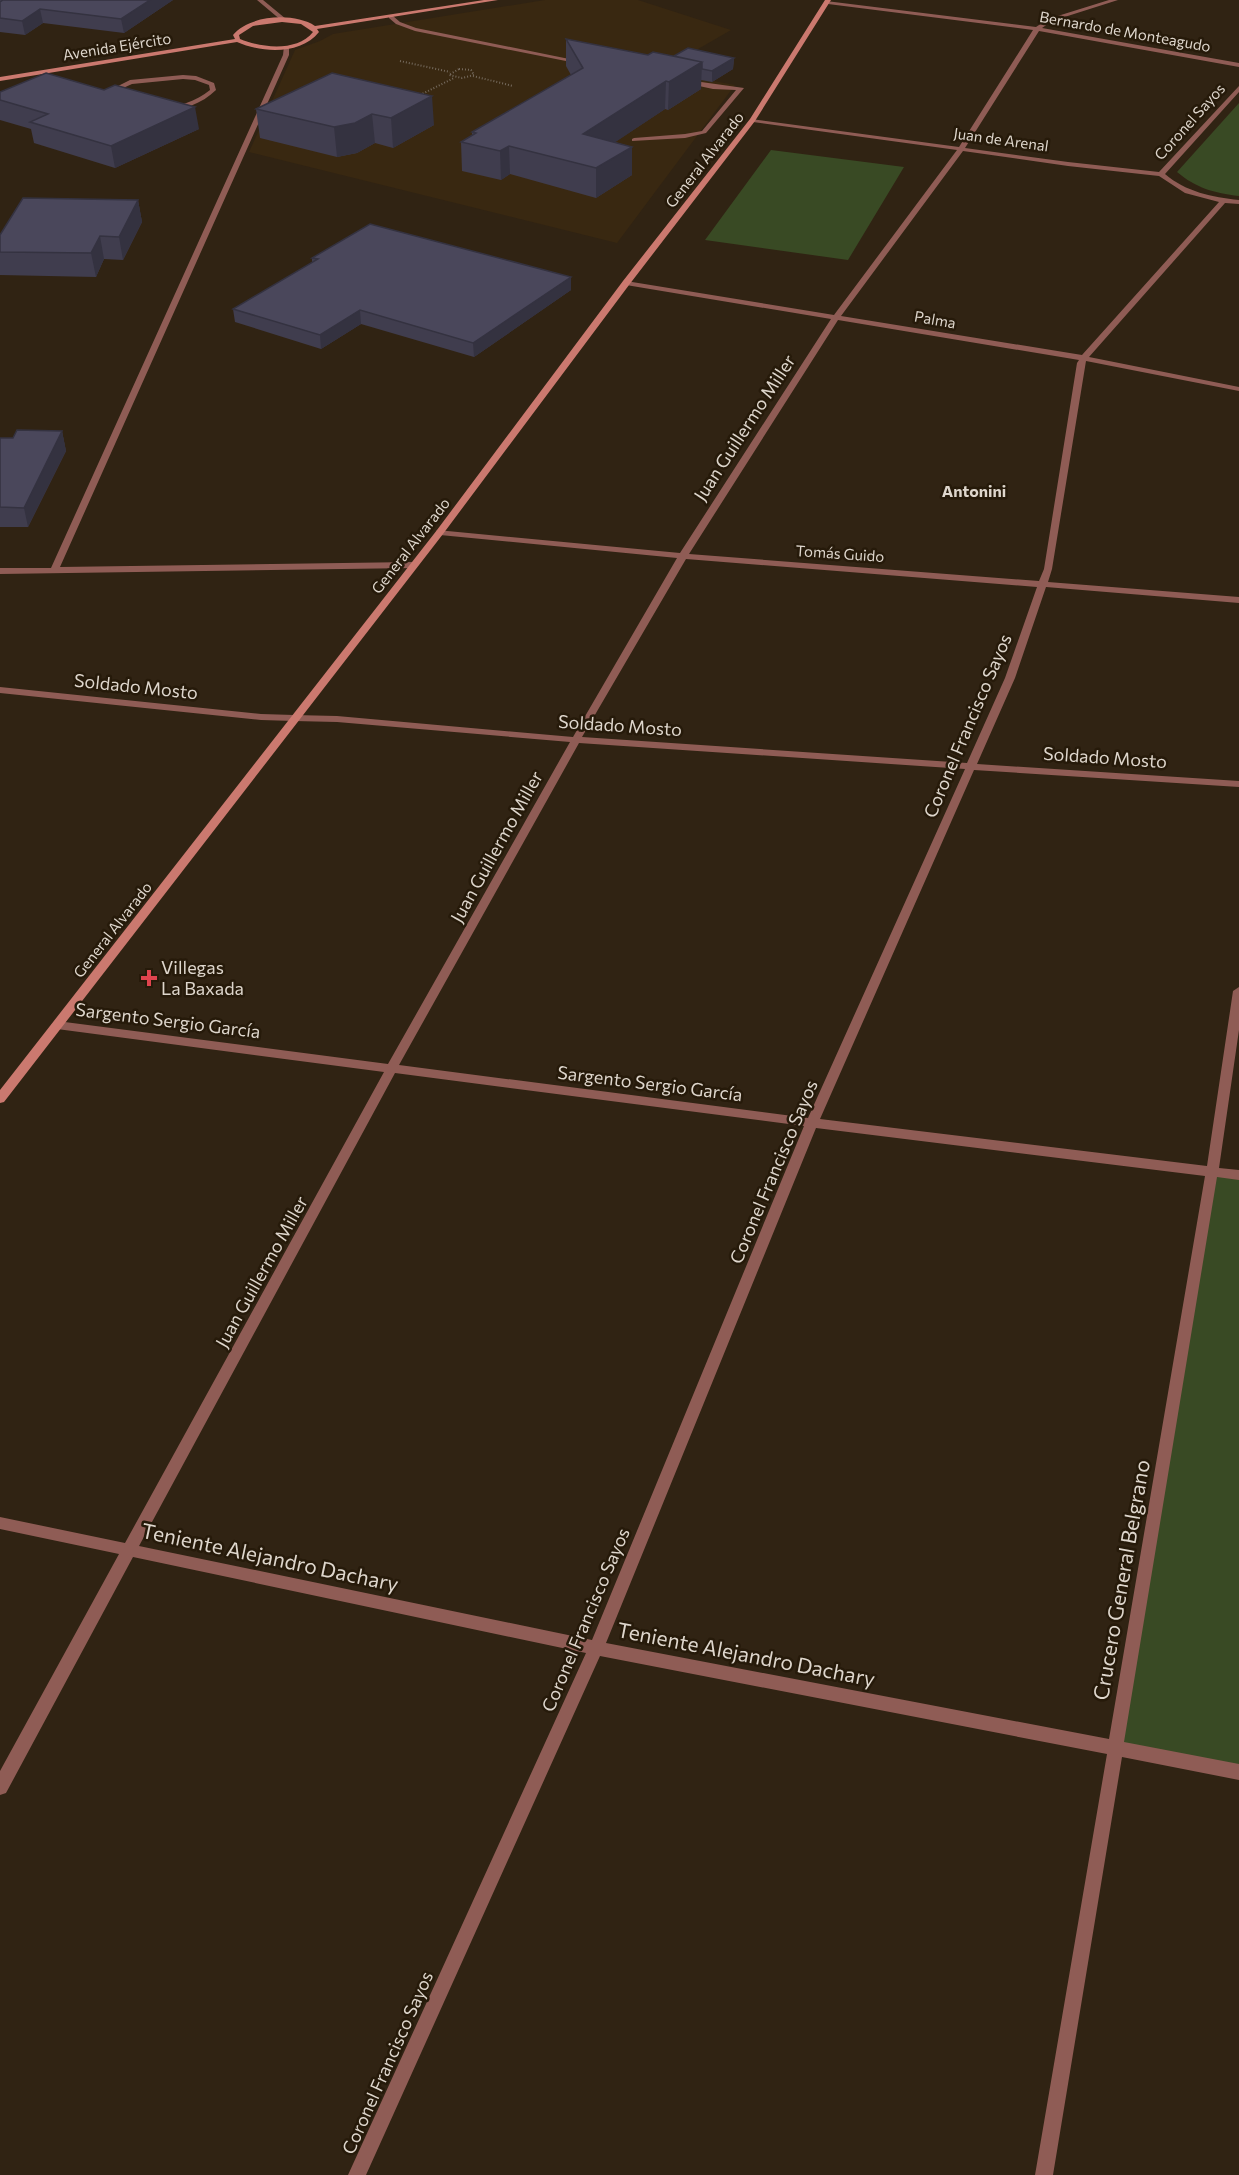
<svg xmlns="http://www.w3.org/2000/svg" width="1239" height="2175" viewBox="0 0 1239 2175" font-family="Commissioner,sans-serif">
	<rect width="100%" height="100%" fill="#302313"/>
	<path fill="#392811" d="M 545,0 L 638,0 L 731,30 L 660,71 L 735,85 L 617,243 L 249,152 L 295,50 L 320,41 L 333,34 Z"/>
	<path fill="#394a24" d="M 1239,103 L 1239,196 C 1214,193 1196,188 1177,172 Z
		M 771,150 L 904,167 L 848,260 L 705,240 Z
		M 1212,1172 L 1239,1175 L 1239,1772 L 1116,1747 Z"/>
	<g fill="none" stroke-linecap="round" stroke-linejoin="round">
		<path stroke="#756a5d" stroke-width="2" stroke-dasharray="1 2" stroke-linecap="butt" d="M 400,61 L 450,72
			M 459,69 L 471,70 L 474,75 L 462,78 L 449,75 Z
			M 473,76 L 513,86
			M 420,95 L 454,78"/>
		<path fill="#8f5c55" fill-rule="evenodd" d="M 389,16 L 393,16 L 400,22 L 416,28 L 584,62 L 581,64 L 415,31 L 396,24 L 389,18 Z
			M 183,75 L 196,76 L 214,83 L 216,90 C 191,115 139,121 113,94 L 116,87 L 130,80 ZM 183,79 L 195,80 L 209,85 L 210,90 C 185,110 145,115 119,94 L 121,89 L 132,84 Z
			M 687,80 L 744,88 L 706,133 L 685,138 L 632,141 L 632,139 L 634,138 L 685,134 L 702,131 L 736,90 L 713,89 L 685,83 Z
			M 0,687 L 261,714 L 294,715 L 299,718 L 294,721 L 261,720 L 0,693 Z"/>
		<path fill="#8f5c55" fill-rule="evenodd" d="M 257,0 L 263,0 L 286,19 L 286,21 L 282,21 Z
			M 1109,0 L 1118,0 L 1052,21 L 1042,28 L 1239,63 L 1239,67 L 1039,31 L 965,148 L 1068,162 L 1159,172 L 1239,86 L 1239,92 L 1165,174 C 1186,192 1212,197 1239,200 L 1239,204 L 1225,203 L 1089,357 L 1239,387 L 1239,391 L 1086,361 L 1052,569 L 1048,582 L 1239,597 L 1239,603 L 1046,587 L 1015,678 L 977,764 L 1239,781 L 1239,787 L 974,770 L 820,1119 L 1207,1166 L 1233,991 L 1239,987 L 1239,1030 L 1219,1168 L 1239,1170 L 1239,1180 L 1217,1177 L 1124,1742 L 1239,1764 L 1239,1780 L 1122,1757 L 1053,2175 L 1035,2175 L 1107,1754 L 600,1656 L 366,2175 L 348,2175 L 586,1653 L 133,1557 L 6,1793 L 0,1795 L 0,1771 L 119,1554 L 0,1529 L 0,1517 L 125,1543 L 384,1072 L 57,1029 L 51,1025 L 57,1021 L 388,1064 L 570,742 L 337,722 L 294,721 L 289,718 L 294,715 L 337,716 L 573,737 L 677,558 L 440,535 L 436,532 L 437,530 L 680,553 L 831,319 L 626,285 L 622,283 L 626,281 L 834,315 L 957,150 L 753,122 L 750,120 L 751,119 L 959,147 L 1033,30 L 828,4 L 826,1 L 1036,27 L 1048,19 ZM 963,151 L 1068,166 L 1159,176 L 1185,193 L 1219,202 L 1082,355 L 841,316 ZM 838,320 L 1079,360 L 1077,363 L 1044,569 L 1039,581 L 689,554 ZM 686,559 L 1037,587 L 1005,678 L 967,763 L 582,737 ZM 579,743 L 965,769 L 808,1118 L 399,1065 ZM 395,1073 L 804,1126 L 592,1640 L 139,1546 ZM 816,1128 L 1205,1176 L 1109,1739 L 606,1643 Z
			M 284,46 L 289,47 L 289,55 L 60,567 L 413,562 L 417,565 L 413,568 L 0,574 L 0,568 L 51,568 L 283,55 Z"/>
		<path fill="#cb796f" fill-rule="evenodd" d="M 484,0 L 498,0 L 317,29 L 319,32 C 301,55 262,53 237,42 L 0,81 L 0,77 L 235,39 L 233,35 C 249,15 294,12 315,26 ZM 282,22 L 301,24 L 313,32 C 297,52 262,48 240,39 L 239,35 L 253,26 Z
			M 825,0 L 831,0 L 755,121 L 629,285 L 443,534 L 4,1102 L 0,1103 L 0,1090 L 437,530 L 623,281 L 750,119 Z"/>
	</g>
	<path fill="#403d4e" d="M 0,0 L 173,0 L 124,33 L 43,23 L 25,35 L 0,32 Z
		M 566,39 L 648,55 L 734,58 L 733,69 L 712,82 L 701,80 L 701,89 L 668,110 L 665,109 L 615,142 L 632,147 L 632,175 L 596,198 L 510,174 L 501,180 L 462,171 L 461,142 L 472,135 L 472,132 L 571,75 L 566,66 Z
		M 332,73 L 434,125 L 393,148 L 375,143 L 357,153 L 337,157 L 260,138 L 256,109 Z
		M 0,92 L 199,129 L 115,168 L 34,143 L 31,129 L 0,120 Z
		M 138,200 L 142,222 L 123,260 L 104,259 L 96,277 L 0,275 L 0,235 Z
		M 312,258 L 571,290 L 474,357 L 361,324 L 321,349 L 235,322 L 233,309 L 312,263 Z
		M 62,431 L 66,451 L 28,527 L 0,527 L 0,438 L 13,438 Z"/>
	<path fill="#343240" d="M 150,0 L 173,0 L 124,33 L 121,19 Z
		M 40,9 L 43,23 L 25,35 L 22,21 Z
		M 734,58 L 733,69 L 712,82 L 712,71 Z
		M 702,62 L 701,89 L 668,110 L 669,82 Z
		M 666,81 L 665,109 L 584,163 L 583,134 Z
		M 432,96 L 434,125 L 393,148 L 391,118 Z
		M 195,107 L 199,129 L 115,168 L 111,146 Z
		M 372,114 L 375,143 L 357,153 L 337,157 L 334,127 Z
		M 509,146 L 510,174 L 501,180 L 500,151 Z
		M 632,147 L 632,175 L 596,198 L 596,168 Z
		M 138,200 L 142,222 L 123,260 L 119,237 Z
		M 100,236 L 104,259 L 96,277 L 91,253 Z
		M 571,277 L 571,290 L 474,357 L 473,343 Z
		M 360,310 L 361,324 L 321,349 L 320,335 Z
		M 62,431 L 66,451 L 28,527 L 24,508 Z"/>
	<path fill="#4a475b" stroke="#343240" stroke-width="1.5" d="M 3,0 L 150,0 L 121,19 L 40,9 L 22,21 L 0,18 L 0,2 Z
		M 566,39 L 648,55 L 653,52 L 702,62 L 669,82 L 666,81 L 583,134 L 632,147 L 596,168 L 509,146 L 500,151 L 461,142 L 476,133 L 472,132 L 583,68 Z
		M 688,48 L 734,58 L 712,71 L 702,69 L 702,62 L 674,56 Z
		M 46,73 L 104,90 L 115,85 L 195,107 L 111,146 L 30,122 L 48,114 L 0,100 L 0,92 Z
		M 332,73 L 432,96 L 391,118 L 372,114 L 355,123 L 334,127 L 256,109 Z
		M 23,198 L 138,200 L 119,237 L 100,236 L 91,253 L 0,252 L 0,235 Z
		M 370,224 L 571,277 L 473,343 L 360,310 L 320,335 L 233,309 L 318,259 L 312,258 Z
		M 17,430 L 62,431 L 24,508 L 0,507 L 0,438 L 13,438 Z"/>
	<path fill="#e0444e" stroke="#261a0a" stroke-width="2" d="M146 969h6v6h6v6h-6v6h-6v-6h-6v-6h6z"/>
	<g text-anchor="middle" stroke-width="5" stroke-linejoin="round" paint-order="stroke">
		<g font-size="15" fill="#ded6cc" stroke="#261a0a">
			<text transform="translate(1125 32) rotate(10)" y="5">Bernardo de Monteagudo</text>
			<text transform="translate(117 47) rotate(-9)" y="5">Avenida Ejército</text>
			<text transform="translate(1190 122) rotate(-48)" y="5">Coronel Sayos</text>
			<text transform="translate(1001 140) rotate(8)" y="5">Juan de Arenal</text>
			<text transform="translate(705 160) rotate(-52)" y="5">General Alvarado</text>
			<text transform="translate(935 320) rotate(10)" y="5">Palma</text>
			<text transform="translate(411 546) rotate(-52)" y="5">General Alvarado</text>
			<text transform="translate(840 554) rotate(4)" y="5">Tomás Guido</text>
			<text transform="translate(113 930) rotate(-52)" y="5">General Alvarado</text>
		</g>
		<g font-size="16" font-weight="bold" fill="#ded6cc" stroke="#261a0a">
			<text x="974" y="497">Antonini</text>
		</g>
		<g font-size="18" fill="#ded6cc" stroke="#261a0a">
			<text transform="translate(745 428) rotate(-57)" y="6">Juan Guillermo Miller</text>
			<text transform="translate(136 687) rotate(6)" y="6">Soldado Mosto</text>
			<text transform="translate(620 726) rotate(4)" y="6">Soldado Mosto</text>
			<text transform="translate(968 726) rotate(-67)" y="6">Coronel Francisco Sayos</text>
			<text transform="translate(1105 758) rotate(4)" y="6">Soldado Mosto</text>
			<text transform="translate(497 847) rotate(-61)" y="6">Juan Guillermo Miller</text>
			<text transform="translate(168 1021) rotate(7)" y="6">Sargento Sergio García</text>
			<text transform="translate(650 1084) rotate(7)" y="6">Sargento Sergio García</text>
			<text transform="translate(774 1172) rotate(-67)" y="6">Coronel Francisco Sayos</text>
			<text transform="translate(262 1272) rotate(-61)" y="6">Juan Guillermo Miller</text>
			<text transform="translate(586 1620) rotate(-67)" y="6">Coronel Francisco Sayos</text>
			<text transform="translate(388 2063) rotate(-66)" y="6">Coronel Francisco Sayos</text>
		</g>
		<g font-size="18" fill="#ded6cc" stroke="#261a0a" text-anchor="start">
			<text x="161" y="974">Villegas<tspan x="161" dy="21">La Baxada</tspan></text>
		</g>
		<g font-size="21" fill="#ded6cc" stroke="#261a0a">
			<text transform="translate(270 1558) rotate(12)" y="7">Teniente Alejandro Dachary</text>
			<text transform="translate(1122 1580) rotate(-80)" y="7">Crucero General Belgrano</text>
			<text transform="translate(746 1655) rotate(11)" y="7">Teniente Alejandro Dachary</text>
		</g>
	</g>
</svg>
